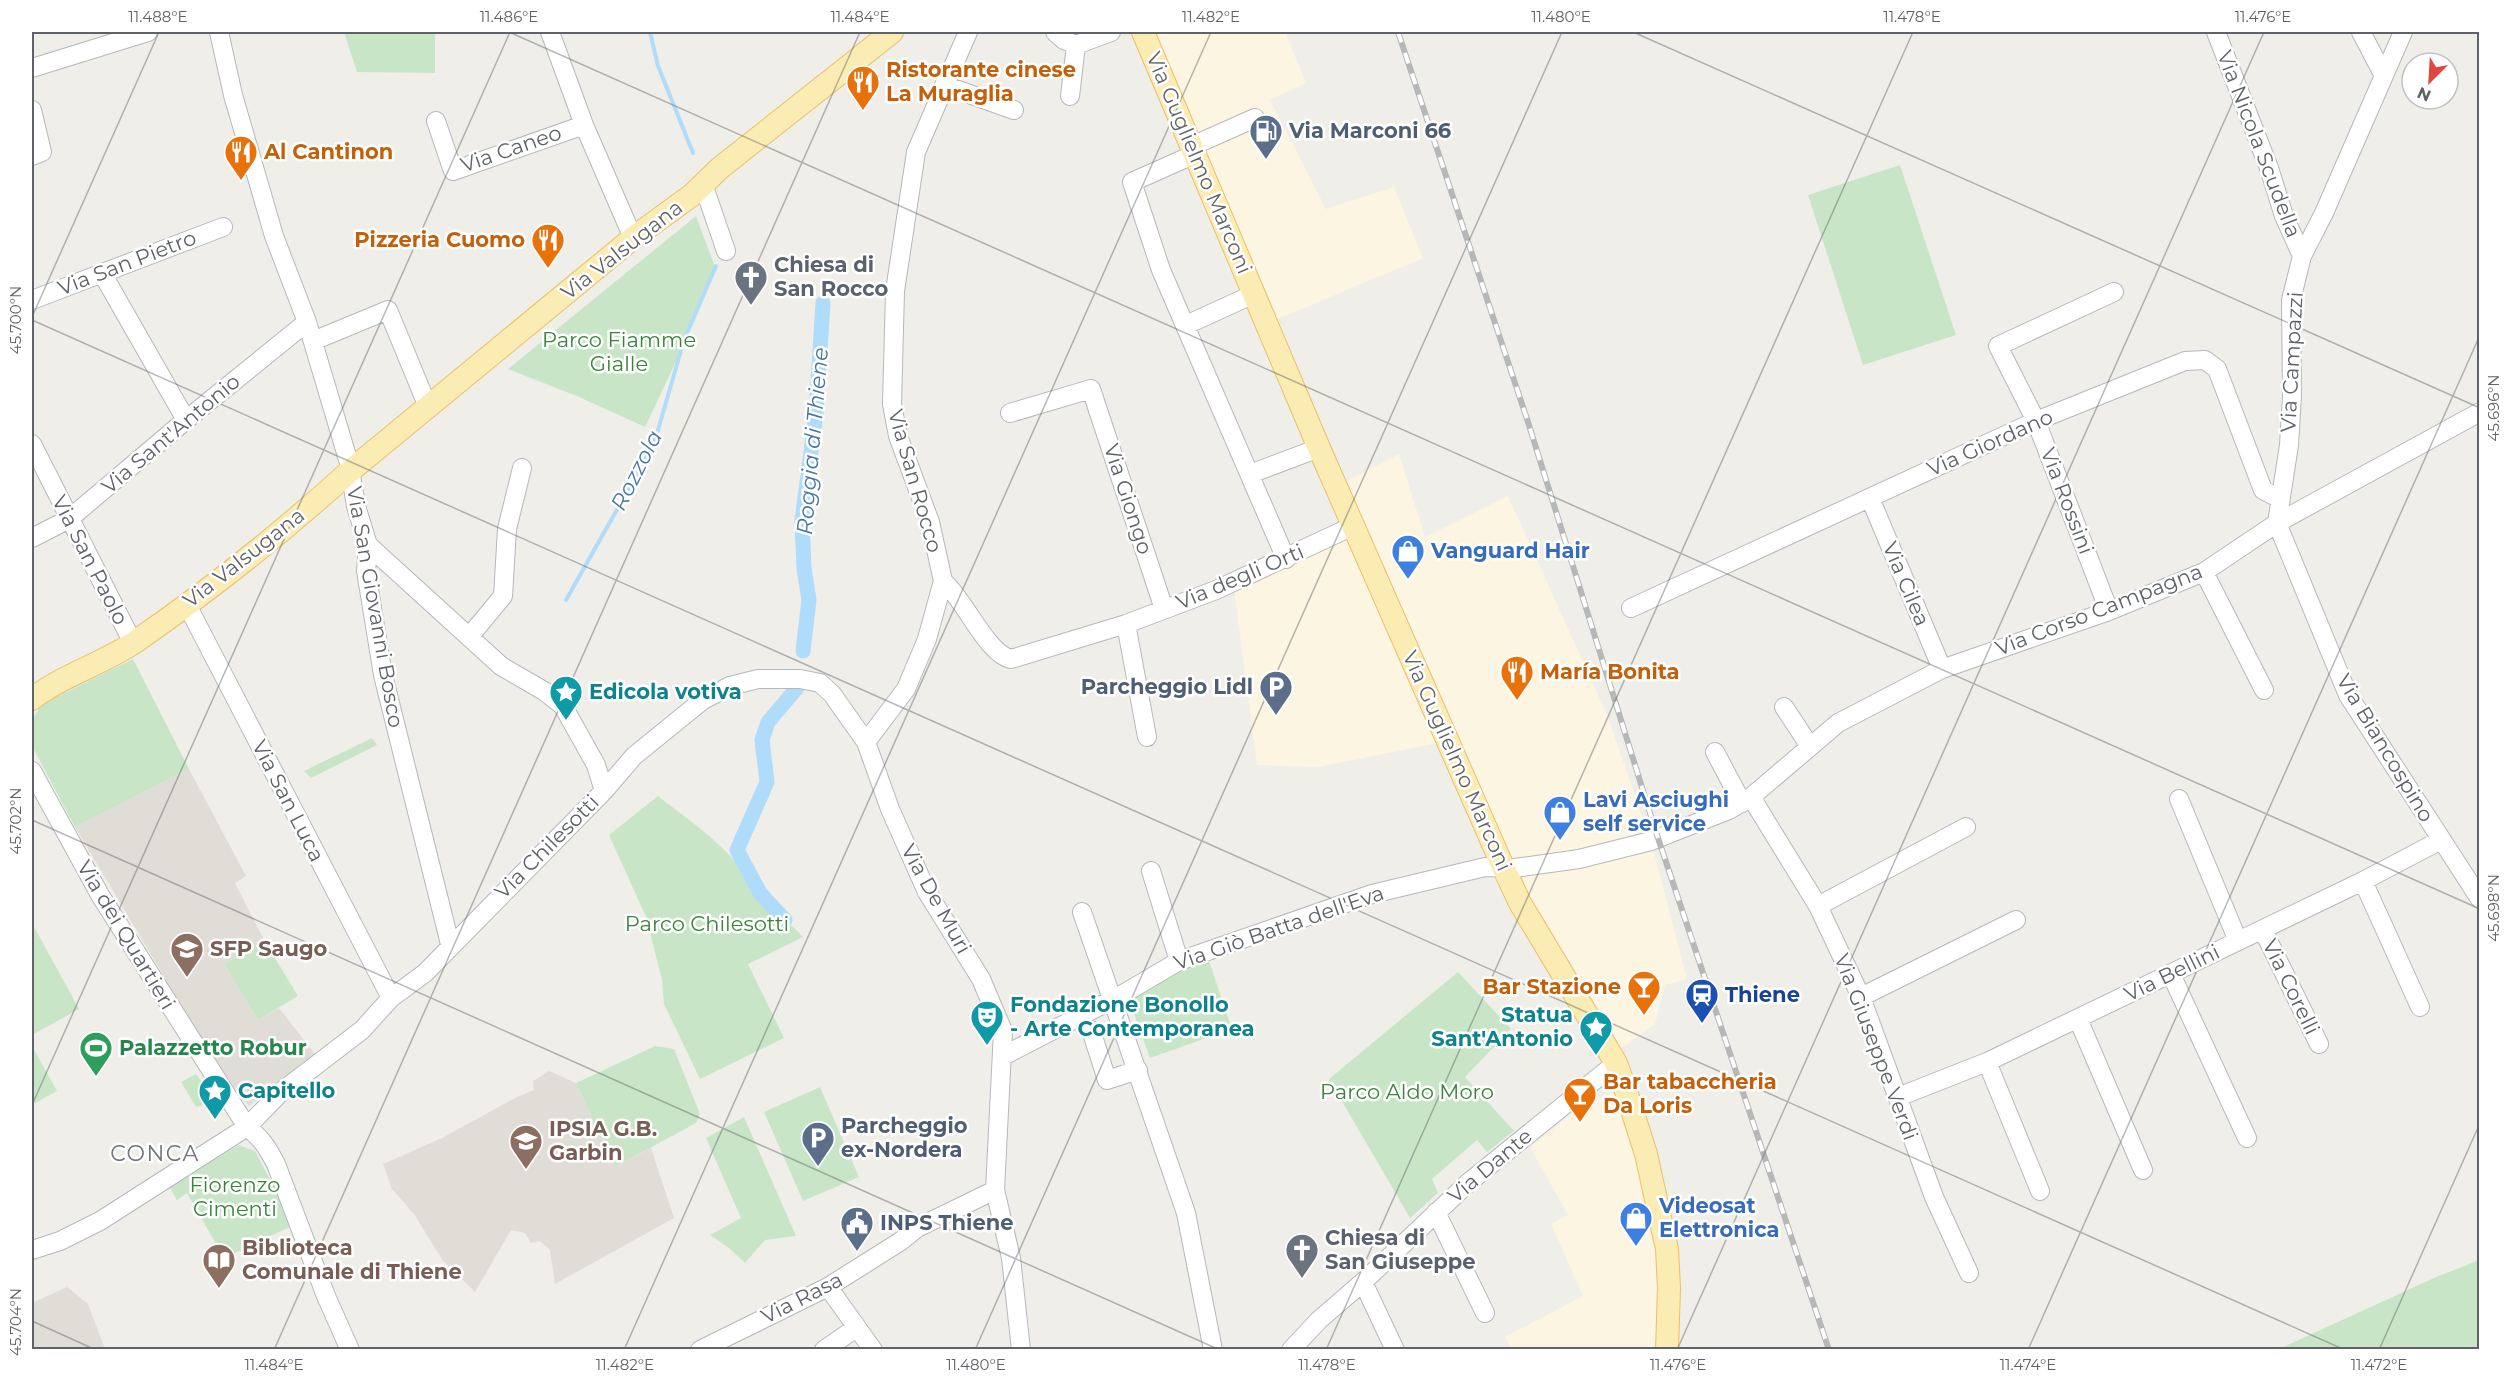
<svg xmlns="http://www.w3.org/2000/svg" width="2511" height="1381" viewBox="0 0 2511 1381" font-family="Montserrat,sans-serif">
	<rect width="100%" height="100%" fill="#f0eee8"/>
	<path fill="#fcf5e1" d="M 1143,32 L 1285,32 L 1306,83 L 1270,100 L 1326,209 L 1394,187 L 1423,258 L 1266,324 Z
		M 1399,454 L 1425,537 L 1508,496 L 1607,715 L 1651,841 L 1687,979 L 1665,985 L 1655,1024 L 1616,1052 L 1515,873 L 1448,741 L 1318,767 L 1257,765 L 1234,589 L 1344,533 L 1335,487 Z
		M 1614,1092 L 1642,1173 L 1661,1260 L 1660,1349 L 1511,1349 L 1505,1337 L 1583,1296 L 1551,1224 L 1568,1215 L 1530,1147 L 1580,1108 Z"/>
	<path fill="#e0ddd7" d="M 189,769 L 246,876 L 235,883 L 264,940 L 224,964 L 258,1020 L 279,1008 L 315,1054 L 249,1106 L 210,1057 L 167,993 L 165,978 L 75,827 Z
		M 549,1071 L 576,1083 L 615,1167 L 651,1148 L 674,1218 L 555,1284 L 550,1250 L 540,1241 L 531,1243 L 525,1233 L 511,1230 L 475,1292 L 443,1261 L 414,1214 L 392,1189 L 383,1164 L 442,1138 L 515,1098 L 534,1090 L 533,1081 Z
		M 67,1287 L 88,1304 L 105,1349 L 32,1349 L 32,1303 Z"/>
	<path fill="#c8e6c7" d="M 344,32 L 435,32 L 435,73 L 357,72 Z
		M 1900,165 L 1956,335 L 1863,365 L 1808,195 Z
		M 696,216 L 715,267 L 683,347 L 645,427 L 579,397 L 508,369 Z
		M 133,659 L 189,769 L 75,827 L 32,746 L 32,720 L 42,704 Z
		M 372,738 L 377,745 L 311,778 L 304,771 Z
		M 658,796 C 686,818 716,838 739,866 C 747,875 750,888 758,897 C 772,913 790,922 803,937 L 748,964 L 784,1038 L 700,1079 L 664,1004 L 662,980 L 646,917 L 609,835 Z
		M 32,923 L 79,1009 L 32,1035 Z
		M 264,940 L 298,996 L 258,1020 L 224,964 Z
		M 1208,958 L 1232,1029 L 1150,1058 L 1129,1000 L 1162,979 Z
		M 1458,972 L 1511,1029 L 1465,1077 L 1514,1131 L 1487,1152 L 1477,1140 L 1432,1179 L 1438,1193 L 1410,1218 L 1329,1079 Z
		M 32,1046 L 57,1091 L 32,1105 Z
		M 655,1046 L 674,1049 L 700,1114 L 696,1123 L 615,1167 L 576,1083 Z
		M 196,1074 L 208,1091 L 210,1103 L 196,1107 L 181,1082 Z
		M 820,1087 L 859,1177 L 803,1201 L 764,1112 Z
		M 744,1117 L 796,1236 L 765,1240 L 745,1263 L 729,1248 L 710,1235 L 741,1218 L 706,1138 Z
		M 239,1145 L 255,1151 L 294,1225 L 224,1258 L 187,1193 L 177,1200 L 169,1186 Z
		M 2479,1260 L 2479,1349 L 2279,1349 L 2434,1278 Z"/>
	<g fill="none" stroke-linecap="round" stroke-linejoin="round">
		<path stroke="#afdcfa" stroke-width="4" d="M 650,32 L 658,66 L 693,153
			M 566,600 L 654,444 L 684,340 L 716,266"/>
		<path stroke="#afdcfa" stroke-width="15" d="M 803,651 L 809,600 L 804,568 L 802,521 L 816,413 L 823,303
			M 785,920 L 760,893 L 737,850 L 767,782 L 762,740 L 768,722 L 797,688"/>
		<defs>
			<path id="minor" d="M 219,32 L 233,95 L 274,236 L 307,322 L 349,463 L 356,506 L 368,545 L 366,571 L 383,675 L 450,944
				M 550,32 L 584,125 L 633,238
				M 1055,32 L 1064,40 L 1076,45 L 1111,32
				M 2216,32 L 2269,168 L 2284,216 L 2302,256
				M 2361,32 L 2383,74
				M 2403,32 L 2324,213 L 2302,256 L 2291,300 L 2292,396 L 2289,445 L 2277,523 L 2348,695 L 2480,899
				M 32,68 L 148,32
				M 944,85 L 1014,110
				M 1070,96 L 1076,45
				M 32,110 L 42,152 L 32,156
				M 436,121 L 453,171 L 584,125
				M 1192,146 L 1255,118
				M 1195,154 L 1132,182 L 1161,270 L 1286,559
				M 703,184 L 726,251
				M 102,273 L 186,420
				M 32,300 L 223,227
				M 1186,325 L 1254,294
				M 313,341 L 388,310 L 428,407
				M 1010,413 L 1091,389 L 1164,609
				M 32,444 L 133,643
				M 1250,474 L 1319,448
				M 1870,498 L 1942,669
				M 32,538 L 69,519 L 186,420 L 307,322
				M 368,545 L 501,666 L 544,691 L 563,706 L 596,765 L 604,791
				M 2204,572 L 2264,690
				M 943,581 C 965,600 987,654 1011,659 L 1126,624 L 1216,590 L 1353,526
				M 186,603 L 391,998
				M 1631,608 L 2036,421 L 2185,361 L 2205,360 L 2217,369 L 2263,490 L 2280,499
				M 2109,611 L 2036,421 L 1998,346 L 2114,292
				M 1126,624 L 1147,737
				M 469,637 L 503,596 L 507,529 L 522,468
				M 1784,707 L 1809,745
				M 866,742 L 906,689 L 927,639 L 943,581 L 930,522 L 898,436 L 892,404 L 895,291 L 916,152 L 968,32
				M 1715,752 L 1742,803
				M 32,771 L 100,895 L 247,1127 C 262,1139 267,1147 276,1164 L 326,1296 L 350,1350
				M 1751,797 L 1818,906 L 1861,997 L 1934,1197 L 1969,1273
				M 2179,799 L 2238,941
				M 1151,871 L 1179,961
				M 2363,881 L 2420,1007
				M 1818,906 L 1966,827
				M 1082,912 L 1186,1213 L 1213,1350
				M 2263,930 L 2319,1044
				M 2171,974 L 2247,1138
				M 1861,997 L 2016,920
				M 2078,1019 L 2143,1170
				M 1091,1030 L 1107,1080 L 1138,1070
				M 1003,1056 L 1123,994 L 1179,961 L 1372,894 L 1485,867 L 1515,868 L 1579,859 L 1651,841 L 1729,810 L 1751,797 L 1838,723 L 1942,669 L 2109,611 L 2204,572 L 2277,523 L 2480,412
				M 1987,1062 L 2040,1191
				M 1898,1097 L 1987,1062 L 2363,881 L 2441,840
				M 1436,1212 L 1485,1313
				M 32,1250 L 60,1241 L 100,1221 L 247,1127 L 281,1092 L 362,1030 L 391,998 L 425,973 L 604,791 L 634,756 L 703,700 L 730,686 L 758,679 L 800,679 L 820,683 L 832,694 L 866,742 L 890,809 L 927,892 L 981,979 L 1003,1031 L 995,1190 L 1011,1258 L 1021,1350
				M 1363,1282 L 1395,1350
				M 828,1287 L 873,1350
				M 700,1350 L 828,1287 L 901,1241 L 917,1228 L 995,1190
				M 824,1350 L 856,1328
				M 1291,1350 L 1319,1320 L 1363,1282 L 1468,1183 L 1616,1063"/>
			<path id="major" d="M 1143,32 L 1319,448 L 1504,869 L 1520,903 L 1616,1063 L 1625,1088 L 1646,1154 L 1667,1249 L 1669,1288 L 1667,1350
				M 32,699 C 63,675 102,664 135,642 C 210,590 283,532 350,471 L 633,238 L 692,195 L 720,168 L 892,32"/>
		</defs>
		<use href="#minor" stroke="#b5b8bb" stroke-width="20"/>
		<use href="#major" stroke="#e9c168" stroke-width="24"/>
		<use href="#minor" stroke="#fff" stroke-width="18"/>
		<use href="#major" stroke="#faecb3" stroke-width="22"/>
		<defs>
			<path id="rail" d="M 1398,32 L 1528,422 L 1655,829 L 1829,1350"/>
		</defs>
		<use href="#rail" stroke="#b6b7b7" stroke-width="6"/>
		<use href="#rail" stroke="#fff" stroke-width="4" stroke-dasharray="11" stroke-linecap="butt"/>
	</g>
	<path fill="none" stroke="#5f6367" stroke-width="1.5" stroke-opacity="0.45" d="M 509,32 L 2480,909M 1633,32 L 2480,408M 32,317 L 159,32M 32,320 L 2345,1350M 32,820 L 1220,1350M 32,1105 L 510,32M 32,1321 L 96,1350M 274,1350 L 860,32M 624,1350 L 1211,32M 975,1350 L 1562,32M 1326,1350 L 1913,32M 1677,1350 L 2264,32M 2028,1350 L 2480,335M 2379,1350 L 2480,1123"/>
	<defs>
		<symbol id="restaurant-pin" viewBox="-11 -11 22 30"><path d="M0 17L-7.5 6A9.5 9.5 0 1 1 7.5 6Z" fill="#e8710a" stroke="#fff"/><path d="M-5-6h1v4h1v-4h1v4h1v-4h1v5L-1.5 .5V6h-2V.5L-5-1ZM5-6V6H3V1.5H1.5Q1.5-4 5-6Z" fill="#fff"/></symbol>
		<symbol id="fuel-pin" viewBox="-11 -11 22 30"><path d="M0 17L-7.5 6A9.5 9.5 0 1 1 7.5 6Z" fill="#5c6f8a" stroke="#fff"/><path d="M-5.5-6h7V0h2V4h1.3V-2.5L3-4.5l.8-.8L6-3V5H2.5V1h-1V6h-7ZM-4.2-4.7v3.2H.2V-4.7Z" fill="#fff"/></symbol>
		<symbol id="church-pin" viewBox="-11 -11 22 30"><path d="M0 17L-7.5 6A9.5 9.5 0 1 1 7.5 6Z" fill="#6b7280" stroke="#fff"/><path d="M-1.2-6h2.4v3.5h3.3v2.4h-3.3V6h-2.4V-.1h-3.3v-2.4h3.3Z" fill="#fff"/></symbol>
		<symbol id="shop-pin" viewBox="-11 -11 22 30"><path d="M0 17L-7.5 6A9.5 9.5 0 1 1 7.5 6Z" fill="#3f7fe0" stroke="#fff"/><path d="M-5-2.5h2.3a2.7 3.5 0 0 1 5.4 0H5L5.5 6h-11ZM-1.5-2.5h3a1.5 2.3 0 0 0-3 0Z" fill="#fff"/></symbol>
		<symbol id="parking-pin" viewBox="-11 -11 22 30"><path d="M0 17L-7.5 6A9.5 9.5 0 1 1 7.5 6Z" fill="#5c6f8a" stroke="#fff"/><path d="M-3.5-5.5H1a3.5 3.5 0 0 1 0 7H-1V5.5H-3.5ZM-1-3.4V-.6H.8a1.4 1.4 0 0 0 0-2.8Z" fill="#fff"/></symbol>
		<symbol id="sight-pin" viewBox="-11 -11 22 30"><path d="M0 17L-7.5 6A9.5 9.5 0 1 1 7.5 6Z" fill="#0f9aa8" stroke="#fff"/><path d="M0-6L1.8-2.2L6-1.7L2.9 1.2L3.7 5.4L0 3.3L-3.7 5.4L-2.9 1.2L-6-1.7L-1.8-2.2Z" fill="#fff"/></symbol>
		<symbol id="school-pin" viewBox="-11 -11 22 30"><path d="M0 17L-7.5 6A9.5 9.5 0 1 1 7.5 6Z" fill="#8d6e63" stroke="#fff"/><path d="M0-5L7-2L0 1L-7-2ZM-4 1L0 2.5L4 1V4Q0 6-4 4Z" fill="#fff"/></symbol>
		<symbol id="bar-pin" viewBox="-11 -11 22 30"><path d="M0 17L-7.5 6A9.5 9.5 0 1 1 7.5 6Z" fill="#e8710a" stroke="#fff"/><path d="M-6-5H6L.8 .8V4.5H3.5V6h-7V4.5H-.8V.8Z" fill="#fff"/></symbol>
		<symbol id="station-pin" viewBox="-11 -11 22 30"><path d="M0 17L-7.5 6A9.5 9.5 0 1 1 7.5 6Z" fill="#1a4fb4" stroke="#fff"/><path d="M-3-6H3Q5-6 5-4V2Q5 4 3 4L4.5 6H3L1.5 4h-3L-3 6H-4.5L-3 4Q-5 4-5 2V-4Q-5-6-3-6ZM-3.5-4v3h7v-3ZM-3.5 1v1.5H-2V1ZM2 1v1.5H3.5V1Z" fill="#fff"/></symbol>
		<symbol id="theatre-pin" viewBox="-11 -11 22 30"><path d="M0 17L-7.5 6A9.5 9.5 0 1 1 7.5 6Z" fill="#0f9aa8" stroke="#fff"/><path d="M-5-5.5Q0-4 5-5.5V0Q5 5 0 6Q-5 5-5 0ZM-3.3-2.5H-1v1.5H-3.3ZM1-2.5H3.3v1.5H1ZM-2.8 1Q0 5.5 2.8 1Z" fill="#fff"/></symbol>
		<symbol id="stadium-pin" viewBox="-11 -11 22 30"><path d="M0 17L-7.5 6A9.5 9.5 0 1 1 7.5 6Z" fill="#2e9e5b" stroke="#fff"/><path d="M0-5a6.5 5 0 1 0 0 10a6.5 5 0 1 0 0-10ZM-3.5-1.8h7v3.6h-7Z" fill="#fff"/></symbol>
		<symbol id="civic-pin" viewBox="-11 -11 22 30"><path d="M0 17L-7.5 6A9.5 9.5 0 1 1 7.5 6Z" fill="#5c6f8a" stroke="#fff"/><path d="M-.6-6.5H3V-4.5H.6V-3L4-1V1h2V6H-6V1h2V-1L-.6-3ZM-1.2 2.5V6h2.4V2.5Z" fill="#fff"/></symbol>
		<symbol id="library-pin" viewBox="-11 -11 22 30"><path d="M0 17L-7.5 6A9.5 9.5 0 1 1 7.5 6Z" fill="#8d6e63" stroke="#fff"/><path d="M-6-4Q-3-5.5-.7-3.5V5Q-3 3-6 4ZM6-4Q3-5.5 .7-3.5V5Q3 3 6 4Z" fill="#fff"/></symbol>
	</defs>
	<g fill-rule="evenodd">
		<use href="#restaurant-pin" x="844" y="63" width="38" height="52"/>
		<use href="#fuel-pin" x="1247" y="112" width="38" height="52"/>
		<use href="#restaurant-pin" x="222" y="133" width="38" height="52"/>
		<use href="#restaurant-pin" x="529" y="221" width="38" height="52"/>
		<use href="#church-pin" x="732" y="258" width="38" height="52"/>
		<use href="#shop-pin" x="1389" y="532" width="38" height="52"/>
		<use href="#restaurant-pin" x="1498" y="653" width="38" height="52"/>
		<use href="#parking-pin" x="1257" y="668" width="38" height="52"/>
		<use href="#sight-pin" x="547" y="673" width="38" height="52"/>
		<use href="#shop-pin" x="1541" y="793" width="38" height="52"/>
		<use href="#school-pin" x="168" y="930" width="38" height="52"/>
		<use href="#bar-pin" x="1625" y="968" width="38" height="52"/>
		<use href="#station-pin" x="1683" y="976" width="38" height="52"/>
		<use href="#theatre-pin" x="968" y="998" width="38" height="52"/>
		<use href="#sight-pin" x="1577" y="1008" width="38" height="52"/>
		<use href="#stadium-pin" x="77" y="1029" width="38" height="52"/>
		<use href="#sight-pin" x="196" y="1072" width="38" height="52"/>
		<use href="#bar-pin" x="1561" y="1075" width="38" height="52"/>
		<use href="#parking-pin" x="799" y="1119" width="38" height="52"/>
		<use href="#school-pin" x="507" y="1122" width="38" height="52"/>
		<use href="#shop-pin" x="1617" y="1199" width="38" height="52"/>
		<use href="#civic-pin" x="838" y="1204" width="38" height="52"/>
		<use href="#church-pin" x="1283" y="1231" width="38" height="52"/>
		<use href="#library-pin" x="200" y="1241" width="38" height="52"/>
	</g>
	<g text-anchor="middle" stroke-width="5" stroke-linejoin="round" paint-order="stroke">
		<g font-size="21" font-weight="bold" fill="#c56008" stroke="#fff" text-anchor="start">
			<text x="886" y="77">Ristorante cinese<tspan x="886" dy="24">La Muraglia</tspan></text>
			<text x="264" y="159">Al Cantinon</text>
			<text x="525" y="247" text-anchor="end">Pizzeria Cuomo</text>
			<text x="1540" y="679">María Bonita</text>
			<text x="1621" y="994" text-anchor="end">Bar Stazione</text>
			<text x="1603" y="1089">Bar tabaccheria<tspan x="1603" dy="24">Da Loris</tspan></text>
		</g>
		<g font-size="21" font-weight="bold" fill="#4e5e75" stroke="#fff" text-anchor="start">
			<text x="1289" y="138">Via Marconi 66</text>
			<text x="1253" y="694" text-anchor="end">Parcheggio Lidl</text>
			<text x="841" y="1133">Parcheggio<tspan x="841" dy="24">ex-Nordera</tspan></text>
			<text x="880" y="1230">INPS Thiene</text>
		</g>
		<g font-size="21" fill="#5f6367" stroke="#fff">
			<text transform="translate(2259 144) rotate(69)" y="7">Via Nicola Scudella</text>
			<text transform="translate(511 149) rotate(-19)" y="7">Via Caneo</text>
			<text transform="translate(1199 163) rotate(67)" y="7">Via Guglielmo Marconi</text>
			<text transform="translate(622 250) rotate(-38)" y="7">Via Valsugana</text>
			<text transform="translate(127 263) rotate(-21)" y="7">Via San Pietro</text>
			<text transform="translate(2292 362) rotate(-87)" y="7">Via Campazzi</text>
			<text transform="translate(171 434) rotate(-40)" y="7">Via Sant'Antonio</text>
			<text transform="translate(1990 443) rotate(-24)" y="7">Via Giordano</text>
			<text transform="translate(915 481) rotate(74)" y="7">Via San Rocco</text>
			<text transform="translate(1128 499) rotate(72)" y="7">Via Giongo</text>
			<text transform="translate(2067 501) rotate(69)" y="7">Via Rossini</text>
			<text transform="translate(244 558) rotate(-38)" y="7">Via Valsugana</text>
			<text transform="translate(90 560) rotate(63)" y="7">Via San Paolo</text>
			<text transform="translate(1240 577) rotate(-23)" y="7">Via degli Orti</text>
			<text transform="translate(1906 584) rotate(67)" y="7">Via Cilea</text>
			<text transform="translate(375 607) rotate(80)" y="7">Via San Giovanni Bosco</text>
			<text transform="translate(2099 610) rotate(-21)" y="7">Via Corso Campagna</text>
			<text transform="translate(2385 748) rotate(59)" y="7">Via Biancospino</text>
			<text transform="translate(1457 761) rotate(66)" y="7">Via Guglielmo Marconi</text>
			<text transform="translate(288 801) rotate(63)" y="7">Via San Luca</text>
			<text transform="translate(547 847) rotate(-45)" y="7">Via Chilesotti</text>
			<text transform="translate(936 899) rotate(61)" y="7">Via De Muri</text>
			<text transform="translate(1279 928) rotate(-19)" y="7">Via Giò Batta dell'Eva</text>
			<text transform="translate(126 935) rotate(59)" y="7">Via dei Quartieri</text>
			<text transform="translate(2172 973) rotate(-26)" y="7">Via Bellini</text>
			<text transform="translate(2291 987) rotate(64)" y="7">Via Corelli</text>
			<text transform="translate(1876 1047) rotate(69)" y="7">Via Giuseppe Verdi</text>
			<text transform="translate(1490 1166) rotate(-40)" y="7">Via Dante</text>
			<text transform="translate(802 1298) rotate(-27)" y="7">Via Rasa</text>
		</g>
		<g font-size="21" font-weight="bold" fill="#5b616d" stroke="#fff" text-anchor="start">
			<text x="774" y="272">Chiesa di<tspan x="774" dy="24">San Rocco</tspan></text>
			<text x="1325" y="1245">Chiesa di<tspan x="1325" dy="24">San Giuseppe</tspan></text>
		</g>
		<g font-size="21" fill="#3b833c" stroke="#fff">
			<text x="619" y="347">Parco Fiamme<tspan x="619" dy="24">Gialle</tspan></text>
			<text x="707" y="931">Parco Chilesotti</text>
			<text x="1407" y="1099">Parco Aldo Moro</text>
			<text x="235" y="1192">Fiorenzo<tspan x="235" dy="24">Cimenti</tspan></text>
		</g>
		<g font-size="21" font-weight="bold" fill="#366cbe" stroke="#fff" text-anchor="start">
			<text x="1431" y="558">Vanguard Hair</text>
			<text x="1583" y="807">Lavi Asciughi<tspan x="1583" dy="24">self service</tspan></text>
			<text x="1659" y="1213">Videosat<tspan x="1659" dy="24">Elettronica</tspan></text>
		</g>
		<g font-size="21" font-weight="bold" fill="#0d838f" stroke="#fff" text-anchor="start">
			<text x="589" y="699">Edicola votiva</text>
			<text x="1010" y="1012">Fondazione Bonollo<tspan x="1010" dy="24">- Arte Contemporanea</tspan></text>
			<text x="1573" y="1022" text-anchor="end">Statua<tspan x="1573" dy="24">Sant'Antonio</tspan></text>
			<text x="238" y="1098">Capitello</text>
		</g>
		<g font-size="21" font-weight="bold" fill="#785e54" stroke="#fff" text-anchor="start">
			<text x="210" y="956">SFP Saugo</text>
			<text x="549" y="1136">IPSIA G.B.<tspan x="549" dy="24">Garbin</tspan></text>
			<text x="242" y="1255">Biblioteca<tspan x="242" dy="24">Comunale di Thiene</tspan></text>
		</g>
		<g font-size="21" font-weight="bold" fill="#164399" stroke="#fff" text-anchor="start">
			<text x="1725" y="1002">Thiene</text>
		</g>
		<g font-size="21" font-weight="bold" fill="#27864d" stroke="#fff" text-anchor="start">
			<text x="119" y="1055">Palazzetto Robur</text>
		</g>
		<g font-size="22" font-style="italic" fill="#4777a4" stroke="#fff">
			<text transform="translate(812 441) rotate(-85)" y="8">Roggia di Thiene</text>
			<text transform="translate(636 470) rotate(-63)" y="8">Rozzola</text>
		</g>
		<g font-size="22" letter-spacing="1.5" fill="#707579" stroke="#fff">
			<text x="155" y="1161">CONCA</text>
		</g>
	</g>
	<rect width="2511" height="1381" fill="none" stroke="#ffffff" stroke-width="66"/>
	<g transform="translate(2430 81) rotate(204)"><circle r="28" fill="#ffffff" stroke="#bfc1c2" stroke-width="1.5"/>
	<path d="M0-4.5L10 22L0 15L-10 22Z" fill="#df473f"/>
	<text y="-9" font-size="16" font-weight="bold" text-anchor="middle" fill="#5f6367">N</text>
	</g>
	<rect x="33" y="33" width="2445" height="1315" fill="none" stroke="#5f6367" stroke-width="2"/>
	<g font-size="15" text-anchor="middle" fill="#5f6367">
		<text x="158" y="22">11.488°E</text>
		<text x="509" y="22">11.486°E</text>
		<text x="860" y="22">11.484°E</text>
		<text x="1211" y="22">11.482°E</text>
		<text x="1561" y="22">11.480°E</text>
		<text x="1912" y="22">11.478°E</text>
		<text x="2263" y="22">11.476°E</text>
		<text transform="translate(16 320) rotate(-90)" y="5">45.700°N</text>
		<text transform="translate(2494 408) rotate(-90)" y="5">45.696°N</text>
		<text transform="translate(16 821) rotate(-90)" y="5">45.702°N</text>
		<text transform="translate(2494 908) rotate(-90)" y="5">45.698°N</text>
		<text transform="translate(16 1322) rotate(-90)" y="5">45.704°N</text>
		<text x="274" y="1370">11.484°E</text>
		<text x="625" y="1370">11.482°E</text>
		<text x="976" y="1370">11.480°E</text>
		<text x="1327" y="1370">11.478°E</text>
		<text x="1678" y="1370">11.476°E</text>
		<text x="2028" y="1370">11.474°E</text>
		<text x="2379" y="1370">11.472°E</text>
	</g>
</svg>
